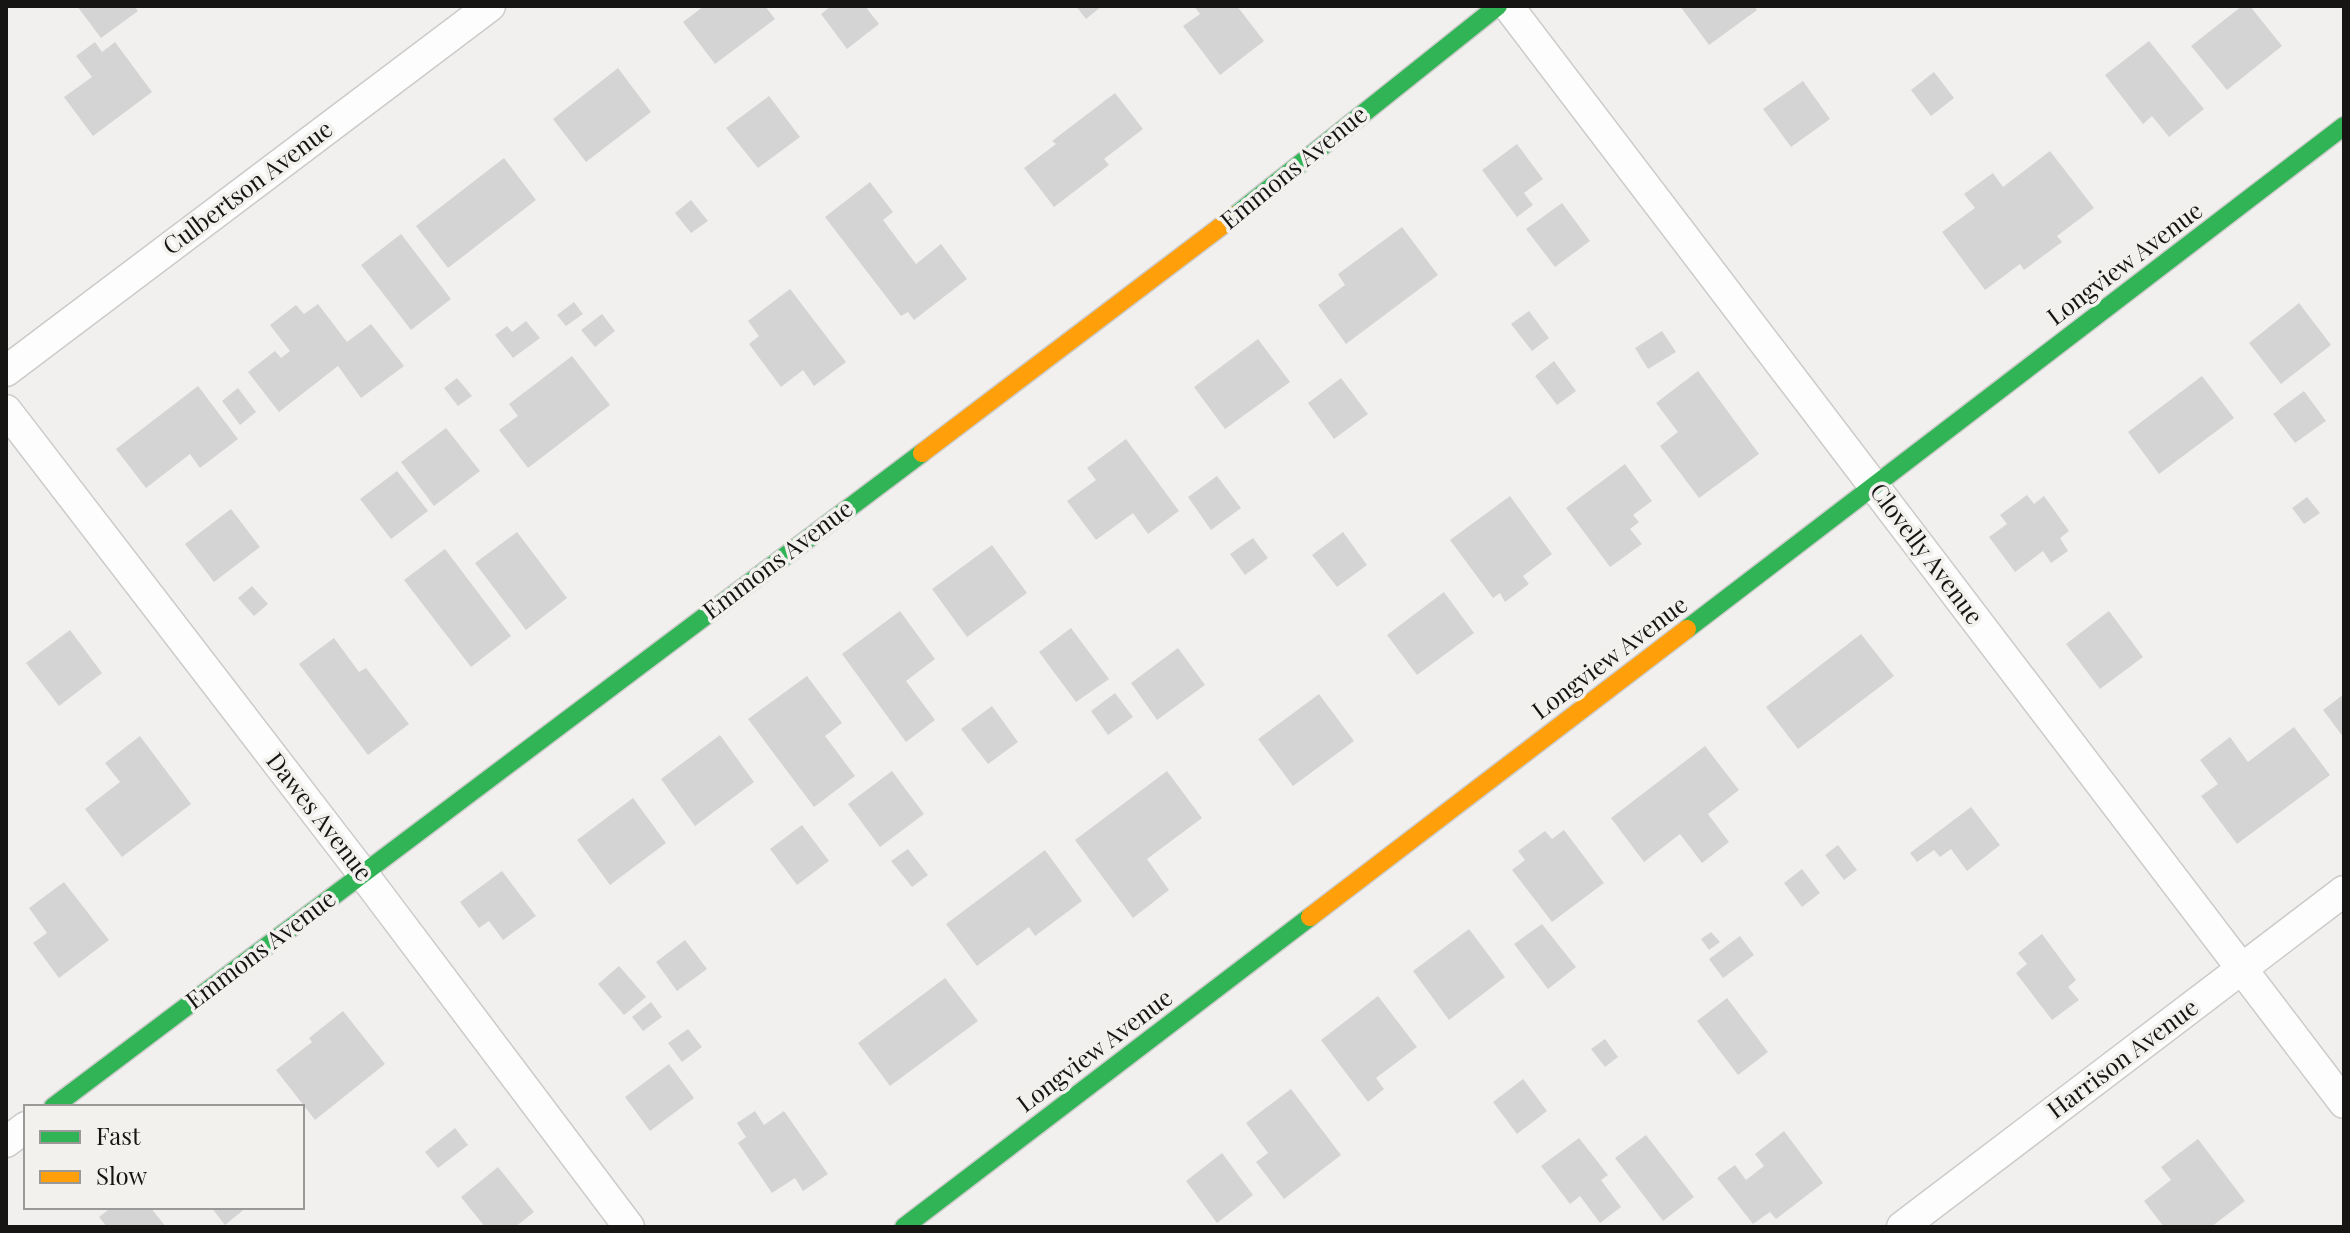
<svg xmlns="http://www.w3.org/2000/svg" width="2350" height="1233" viewBox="0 0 2350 1233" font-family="'Playfair Display',serif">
	<rect width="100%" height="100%" fill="#f1f0ef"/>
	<path fill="#d5d4d4" d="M 77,6 L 134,6 L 138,11 L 101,38 Z
		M 704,6 L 765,6 L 775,19 L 715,64 L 683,22 Z
		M 831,6 L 865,6 L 879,24 L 847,49 L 821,14 Z
		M 1076,6 L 1102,6 L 1086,19 Z
		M 1194,6 L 1237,6 L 1264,41 L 1220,75 L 1183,26 L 1200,14 Z
		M 1680,6 L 1754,6 L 1757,10 L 1709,45 Z
		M 2242,6 L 2250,6 L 2282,46 L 2227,90 L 2191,46 Z
		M 2149,41 L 2204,109 L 2169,137 L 2152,116 L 2143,124 L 2105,75 Z
		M 95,42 L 102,52 L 115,42 L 152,92 L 93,136 L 64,97 L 92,77 L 76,56 Z
		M 618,68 L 651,112 L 586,162 L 553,119 Z
		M 1934,72 L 1954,98 L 1931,116 L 1911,90 Z
		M 1803,81 L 1830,119 L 1791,147 L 1763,109 Z
		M 1115,93 L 1143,129 L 1104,159 L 1109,165 L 1054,207 L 1024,168 L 1056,144 L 1052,141 Z
		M 769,96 L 800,137 L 758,168 L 726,128 Z
		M 1517,144 L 1543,179 L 1524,193 L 1533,205 L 1517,217 L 1482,170 Z
		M 2050,151 L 2094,208 L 2057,236 L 2062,242 L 2024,270 L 2020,264 L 1985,290 L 1942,232 L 1975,208 L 1964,194 L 1993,173 L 2003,187 Z
		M 504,158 L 536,200 L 448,268 L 416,226 Z
		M 870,182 L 893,212 L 883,220 L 916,264 L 941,244 L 967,279 L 914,320 L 908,312 L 901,316 L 825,217 Z
		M 691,200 L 708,221 L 691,233 L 675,213 Z
		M 1562,203 L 1590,241 L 1555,267 L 1526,229 Z
		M 1402,227 L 1438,275 L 1346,344 L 1318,305 L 1345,285 L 1338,274 Z
		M 401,234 L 451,299 L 411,330 L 361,265 Z
		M 790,289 L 846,362 L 814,386 L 803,370 L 781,387 L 749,344 L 759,336 L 748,321 Z
		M 574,302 L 583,314 L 566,326 L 557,315 Z
		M 2299,303 L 2331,345 L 2281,384 L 2249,343 Z
		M 318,304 L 347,342 L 371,324 L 404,366 L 361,398 L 338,366 L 279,412 L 248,372 L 275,351 L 281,358 L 290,351 L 270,325 L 296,305 L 304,314 Z
		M 1529,311 L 1549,338 L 1532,351 L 1511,324 Z
		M 602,314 L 615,331 L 595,347 L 581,330 Z
		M 526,321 L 540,338 L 513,358 L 495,335 L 507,326 L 512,332 Z
		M 1662,331 L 1676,352 L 1648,369 L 1635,348 Z
		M 1258,339 L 1290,382 L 1225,429 L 1194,387 Z
		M 572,356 L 610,405 L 528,468 L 499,430 L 518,416 L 509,404 Z
		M 1554,361 L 1576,391 L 1557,405 L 1535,376 Z
		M 1698,371 L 1759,454 L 1699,498 L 1660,446 L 1678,432 L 1656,403 Z
		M 2202,376 L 2234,418 L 2159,474 L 2128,432 Z
		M 457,378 L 472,396 L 458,406 L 444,388 Z
		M 1341,378 L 1368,414 L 1334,439 L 1308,403 Z
		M 198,386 L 238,439 L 200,468 L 190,454 L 146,488 L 116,449 Z
		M 238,388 L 256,412 L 240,425 L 222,401 Z
		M 2304,391 L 2326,421 L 2295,443 L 2273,414 Z
		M 446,428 L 480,471 L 434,506 L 401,462 Z
		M 1126,439 L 1179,511 L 1148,534 L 1133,513 L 1096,540 L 1067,501 L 1096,480 L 1087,468 Z
		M 1625,464 L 1652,501 L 1633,515 L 1639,522 L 1630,529 L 1642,544 L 1610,567 L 1566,508 Z
		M 397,471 L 428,511 L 391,539 L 360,499 Z
		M 1217,476 L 1241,508 L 1211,530 L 1188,497 Z
		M 2027,495 L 2034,504 L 2044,496 L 2069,531 L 2060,538 L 2068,551 L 2051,563 L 2043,551 L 2015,572 L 1989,537 L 2007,524 L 2000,515 Z
		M 1510,496 L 1552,554 L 1523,576 L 1529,584 L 1505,602 L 1500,593 L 1493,598 L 1450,540 Z
		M 2307,497 L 2320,513 L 2304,524 L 2292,508 Z
		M 231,509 L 260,547 L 214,582 L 185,544 Z
		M 517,532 L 567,598 L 526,630 L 475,563 Z
		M 1343,532 L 1367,565 L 1337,587 L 1312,555 Z
		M 1253,538 L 1268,558 L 1245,575 L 1230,554 Z
		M 992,545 L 1027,593 L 967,637 L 932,589 Z
		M 445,549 L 511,636 L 471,667 L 404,580 Z
		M 252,586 L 268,604 L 254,616 L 238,598 Z
		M 1444,592 L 1474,633 L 1417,675 L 1387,635 Z
		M 900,611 L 935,659 L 906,681 L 935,720 L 906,742 L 842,654 Z
		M 2109,611 L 2143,657 L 2100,689 L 2066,644 Z
		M 1071,628 L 1109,679 L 1076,702 L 1039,652 Z
		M 70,630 L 102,673 L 59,706 L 26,663 Z
		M 1861,634 L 1894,676 L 1798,749 L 1766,707 Z
		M 334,638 L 359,672 L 366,668 L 409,724 L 368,755 L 299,664 Z
		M 1178,648 L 1205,685 L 1157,720 L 1131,683 Z
		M 807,676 L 842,723 L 825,736 L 855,776 L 814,807 L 748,719 Z
		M 1115,693 L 1133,717 L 1108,735 L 1091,711 Z
		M 1319,694 L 1354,741 L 1293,786 L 1258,739 Z
		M 2344,694 L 2344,738 L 2323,710 Z
		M 992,706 L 1018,742 L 988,764 L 961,729 Z
		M 2294,727 L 2330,775 L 2237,844 L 2201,796 L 2218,784 L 2200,760 L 2230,737 L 2248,762 Z
		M 720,735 L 754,782 L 695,826 L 661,779 Z
		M 140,736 L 191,804 L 122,857 L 85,809 L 120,782 L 105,763 Z
		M 1705,746 L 1739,790 L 1708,814 L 1729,842 L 1702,863 L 1680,834 L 1644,862 L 1611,818 Z
		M 892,771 L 924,814 L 880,847 L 848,804 Z
		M 1167,771 L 1202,818 L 1147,859 L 1169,890 L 1133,918 L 1075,840 Z
		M 633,798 L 666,843 L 610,885 L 577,840 Z
		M 1971,807 L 2000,845 L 1967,871 L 1951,849 L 1940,857 L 1934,850 L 1917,862 L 1910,853 Z
		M 802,825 L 829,861 L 797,885 L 770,849 Z
		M 1564,830 L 1604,883 L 1552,922 L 1512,870 L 1525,860 L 1518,851 L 1545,831 L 1552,839 Z
		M 1838,845 L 1857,870 L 1844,880 L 1825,855 Z
		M 908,849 L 928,875 L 912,887 L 891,861 Z
		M 1045,850 L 1082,901 L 1035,936 L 1029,927 L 977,966 L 946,924 Z
		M 1802,869 L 1820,893 L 1802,907 L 1784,883 Z
		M 502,871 L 536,916 L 503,940 L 489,921 L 479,928 L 460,902 Z
		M 64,882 L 109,940 L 59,978 L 33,943 L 47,933 L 29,908 Z
		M 1542,924 L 1576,967 L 1548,989 L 1514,944 Z
		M 1469,929 L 1505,977 L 1449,1020 L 1413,971 Z
		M 1711,932 L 1720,942 L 1709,950 L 1701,939 Z
		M 2042,934 L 2076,980 L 2068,987 L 2079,1000 L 2052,1020 L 2016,973 L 2027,964 L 2018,953 Z
		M 1740,936 L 1754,955 L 1723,978 L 1709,959 Z
		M 685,940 L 707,969 L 677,991 L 656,962 Z
		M 619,966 L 646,997 L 624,1015 L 598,984 Z
		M 945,978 L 978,1021 L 890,1086 L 858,1043 Z
		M 1378,996 L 1417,1047 L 1376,1078 L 1384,1089 L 1368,1102 L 1321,1040 Z
		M 1727,998 L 1768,1052 L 1738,1075 L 1697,1021 Z
		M 651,1002 L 662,1017 L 643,1031 L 632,1017 Z
		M 343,1011 L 385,1064 L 315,1120 L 276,1070 L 312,1042 L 309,1038 Z
		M 688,1029 L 702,1047 L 682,1062 L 668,1043 Z
		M 1605,1039 L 1618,1057 L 1605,1067 L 1591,1049 Z
		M 669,1064 L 694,1098 L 650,1131 L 625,1097 Z
		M 1523,1079 L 1547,1111 L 1517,1134 L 1493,1102 Z
		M 1291,1089 L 1341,1155 L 1284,1199 L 1256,1162 L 1268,1153 L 1246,1123 Z
		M 755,1111 L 764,1125 L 784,1111 L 828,1174 L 803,1191 L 795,1178 L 772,1193 L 738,1143 L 746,1137 L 737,1123 Z
		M 455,1128 L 468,1145 L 438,1168 L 425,1152 Z
		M 1784,1131 L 1823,1183 L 1776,1219 L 1770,1212 L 1753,1224 L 1717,1178 L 1735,1165 L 1746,1180 L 1764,1166 L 1755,1154 Z
		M 1646,1135 L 1694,1197 L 1663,1221 L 1615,1158 Z
		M 1579,1138 L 1608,1175 L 1601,1180 L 1621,1207 L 1600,1223 L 1580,1196 L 1570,1204 L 1541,1166 Z
		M 2198,1139 L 2245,1201 L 2211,1227 L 2164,1227 L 2144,1201 L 2171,1180 L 2161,1167 Z
		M 1222,1153 L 1253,1195 L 1217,1223 L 1186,1181 Z
		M 498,1167 L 534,1212 L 515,1227 L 485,1227 L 461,1197 Z
		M 112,1207 L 150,1207 L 166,1227 L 107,1227 L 99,1217 Z
		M 211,1207 L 247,1207 L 225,1225 Z"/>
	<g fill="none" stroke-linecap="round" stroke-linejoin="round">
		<defs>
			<path id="street" d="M 1508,6 L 2344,1103
				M 6,371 L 490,6
				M 6,410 L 363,874 L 629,1227
				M 6,1142 L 26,1127
				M 1902,1227 L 2344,891"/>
			<path id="fast" d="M 1236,215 L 1498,6
				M 1687,629 L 2344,126
				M 53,1107 L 922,453
				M 904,1227 L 1310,917"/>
			<path id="slow" d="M 922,453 L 1236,215
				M 1310,917 L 1687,629"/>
		</defs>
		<use href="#street" stroke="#cccbca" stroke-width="33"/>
		<use href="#fast" stroke="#cccbca" stroke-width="21"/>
		<use href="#slow" stroke="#cccbca" stroke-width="21"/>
		<use href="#street" stroke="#fdfdfd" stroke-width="30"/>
		<use href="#fast" stroke="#30b455" stroke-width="18"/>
		<use href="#slow" stroke="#ff9f0a" stroke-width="18"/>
	</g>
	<g text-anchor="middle" stroke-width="7" stroke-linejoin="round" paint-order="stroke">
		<g font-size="24" fill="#161514" stroke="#f2f1ee">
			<text transform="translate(1294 168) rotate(-39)" y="8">Emmons Avenue</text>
			<text transform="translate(248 188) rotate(-37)" y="8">Culbertson Avenue</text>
			<text transform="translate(2125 264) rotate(-37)" y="8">Longview Avenue</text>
			<text transform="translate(1926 554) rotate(53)" y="8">Clovelly Avenue</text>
			<text transform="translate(778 560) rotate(-37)" y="8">Emmons Avenue</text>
			<text transform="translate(1610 658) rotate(-37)" y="8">Longview Avenue</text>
			<text transform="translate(319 817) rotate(52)" y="8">Dawes Avenue</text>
			<text transform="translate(261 950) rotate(-37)" y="8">Emmons Avenue</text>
			<text transform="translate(1095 1051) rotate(-37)" y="8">Longview Avenue</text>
			<text transform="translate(2123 1059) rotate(-37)" y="8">Harrison Avenue</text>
		</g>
	</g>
	<rect width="2350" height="1233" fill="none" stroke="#161514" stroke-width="16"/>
	<rect x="24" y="1105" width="280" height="104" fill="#f2f1ee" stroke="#9a9997" stroke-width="2"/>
	<rect x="40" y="1131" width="40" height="12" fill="#30b455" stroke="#9a9997" stroke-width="2"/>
	<text x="96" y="1145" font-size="24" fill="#161514">Fast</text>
	<rect x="40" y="1171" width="40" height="12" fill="#ff9f0a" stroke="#9a9997" stroke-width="2"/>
	<text x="96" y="1185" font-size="24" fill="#161514">Slow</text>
</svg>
